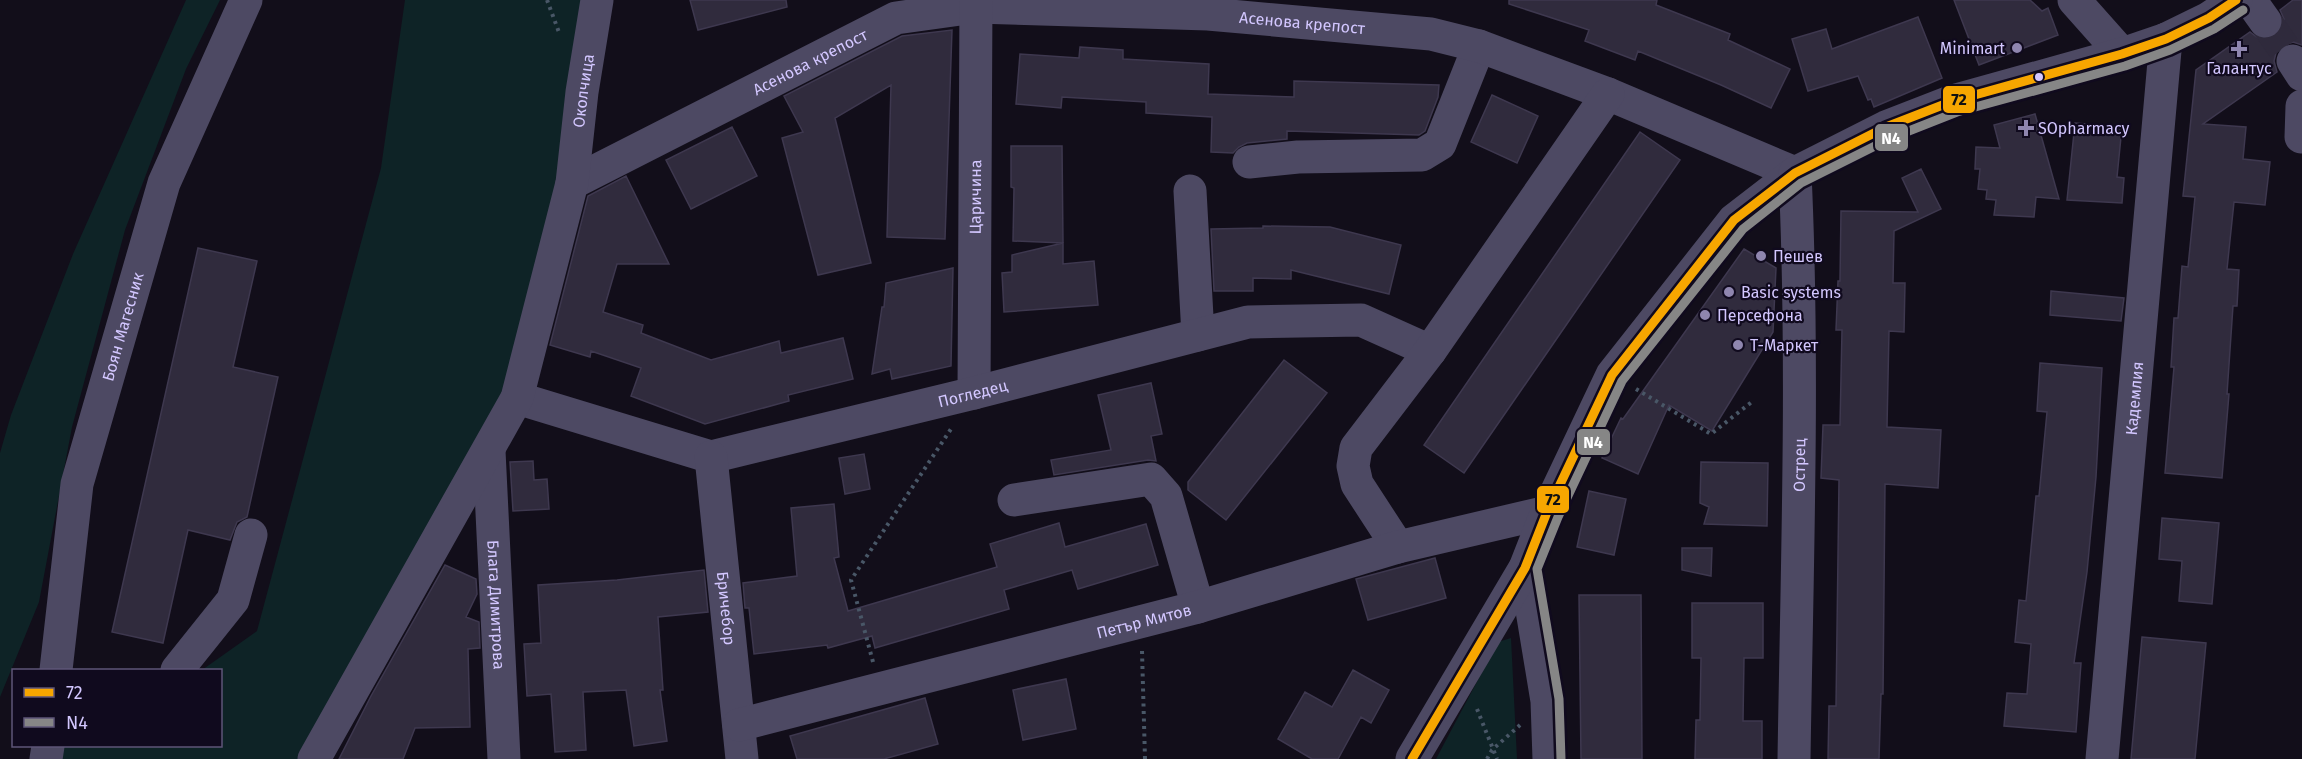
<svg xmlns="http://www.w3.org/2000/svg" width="2302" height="759" viewBox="0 0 2302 759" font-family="'Fira Sans',sans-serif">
	<rect width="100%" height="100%" fill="#120e1a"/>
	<path fill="#0e2326" d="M 186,0 L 220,0 L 186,69 L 125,230 L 72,427 L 39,602 L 0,697 L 0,453 L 11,415 L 73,254 Z
		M 405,0 L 597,0 L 517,398 L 314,759 L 46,759 L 48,746 L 220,746 L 220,670 L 202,670 L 257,631 L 381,168 Z
		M 1511,638 L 1517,759 L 1436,759 L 1498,642 Z"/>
	<path fill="#302b3d" stroke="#3e384f" stroke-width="1.5" d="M 690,0 L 786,0 L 787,7 L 698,30 Z
		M 1509,0 L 1657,0 L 1656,5 L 1730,34 L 1728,40 L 1790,69 L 1771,108 L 1721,85 L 1638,51 L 1635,60 L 1585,41 L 1589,30 L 1509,4 Z
		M 1954,0 L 2030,0 L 2042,11 L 2048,8 L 2058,35 L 1979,65 Z
		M 2293,0 L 2302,0 L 2302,45 L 2293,42 L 2282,46 L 2276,53 L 2274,61 L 2277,72 L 2203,124 L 2246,127 L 2243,159 L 2270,162 L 2265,205 L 2234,202 L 2227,269 L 2239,270 L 2237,306 L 2233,306 L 2227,394 L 2229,394 L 2222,478 L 2165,473 L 2174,367 L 2171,367 L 2174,318 L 2178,318 L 2182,266 L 2188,267 L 2195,197 L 2183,196 L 2196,70 L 2250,32 L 2258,38 L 2266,40 L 2275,37 L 2282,28 L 2284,19 L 2280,10 Z
		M 1918,17 L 1942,78 L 1874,107 L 1871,99 L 1868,100 L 1858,76 L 1808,91 L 1792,39 L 1826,29 L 1832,49 Z
		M 952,30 L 945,239 L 887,237 L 891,85 L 835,118 L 871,263 L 818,275 L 782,138 L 803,132 L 784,96 L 902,36 Z
		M 1080,47 L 1123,50 L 1123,59 L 1209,64 L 1208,94 L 1294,97 L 1294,81 L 1439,85 L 1438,97 L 1425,131 L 1419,135 L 1287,131 L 1287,139 L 1247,143 L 1239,147 L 1233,153 L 1211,152 L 1212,117 L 1146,113 L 1146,102 L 1062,97 L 1061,108 L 1016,104 L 1020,54 L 1079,58 Z
		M 1492,95 L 1538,116 L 1517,163 L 1471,142 Z
		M 2035,114 L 2059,199 L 2036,197 L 2034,217 L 1994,215 L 1996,200 L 1986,199 L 1987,190 L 1978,189 L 1980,169 L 1975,169 L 1976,147 L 2000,148 L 1994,125 Z
		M 2075,123 L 2122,127 L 2117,177 L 2124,178 L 2122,203 L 2067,200 Z
		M 732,127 L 757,176 L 691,209 L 666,160 Z
		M 1640,132 L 1680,160 L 1464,473 L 1424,445 Z
		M 1011,146 L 1062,146 L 1063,243 L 1013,241 L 1014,188 L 1011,187 Z
		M 1921,169 L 1941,209 L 1894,231 L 1893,283 L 1905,283 L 1904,332 L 1889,331 L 1887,427 L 1941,430 L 1938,488 L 1885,484 L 1883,694 L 1881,694 L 1879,759 L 1828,759 L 1829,706 L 1836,706 L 1839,480 L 1821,478 L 1823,425 L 1840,425 L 1842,330 L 1836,330 L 1838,281 L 1840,281 L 1841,211 L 1918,212 L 1902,178 Z
		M 626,176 L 669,264 L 617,264 L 603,312 L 643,325 L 641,333 L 711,360 L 779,341 L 781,353 L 843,338 L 853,379 L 788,395 L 789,401 L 705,424 L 631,396 L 641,368 L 591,351 L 590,357 L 550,345 L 588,196 Z
		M 1263,226 L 1330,227 L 1401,245 L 1389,294 L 1291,270 L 1291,279 L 1253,278 L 1253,291 L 1214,291 L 1211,229 L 1263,228 Z
		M 1063,243 L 1063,264 L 1094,261 L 1098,305 L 1004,312 L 1002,273 L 1012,272 L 1012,255 Z
		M 198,248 L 257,261 L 233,367 L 278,377 L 247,517 L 237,522 L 230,540 L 188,530 L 163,643 L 112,632 Z
		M 1744,249 L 1776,268 L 1773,332 L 1712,431 L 1669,405 L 1638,474 L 1602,458 L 1621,418 L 1623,419 Z
		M 953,268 L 951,366 L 892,379 L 890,369 L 872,374 L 882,307 L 884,307 L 886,283 Z
		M 2051,291 L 2124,298 L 2121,321 L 2050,315 Z
		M 1284,360 L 1327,393 L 1226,520 L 1188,490 L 1188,482 Z
		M 2040,363 L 2102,368 L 2096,477 L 2087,572 L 2074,663 L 2081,663 L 2076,732 L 2004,726 L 2007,693 L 2027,694 L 2031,644 L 2015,642 L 2019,600 L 2026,601 L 2036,496 L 2039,496 L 2047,412 L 2037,411 Z
		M 1151,383 L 1162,434 L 1151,436 L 1156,461 L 1148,460 L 1054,475 L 1051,460 L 1111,450 L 1098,395 Z
		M 864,454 L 870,489 L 845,494 L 839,458 Z
		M 533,461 L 534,480 L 547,479 L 549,509 L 513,511 L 510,462 Z
		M 1701,462 L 1768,463 L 1767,526 L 1704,524 L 1709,507 L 1700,503 Z
		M 1589,491 L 1626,499 L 1614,555 L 1577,547 Z
		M 834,504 L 839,557 L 834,558 L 848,611 L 997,567 L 990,544 L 1059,523 L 1065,547 L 1146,524 L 1158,565 L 1078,589 L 1072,570 L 1004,590 L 1009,609 L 875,648 L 872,636 L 828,648 L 827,645 L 754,654 L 749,608 L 745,608 L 743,583 L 797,576 L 791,508 Z
		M 2162,518 L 2219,523 L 2212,604 L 2179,601 L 2182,561 L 2159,559 Z
		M 1682,548 L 1712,548 L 1711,576 L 1682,570 Z
		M 1435,558 L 1446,598 L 1368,620 L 1356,579 Z
		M 445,565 L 476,579 L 477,594 L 466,617 L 479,622 L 480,648 L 468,649 L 470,727 L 415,728 L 403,759 L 339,759 L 371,696 Z
		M 704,570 L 708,612 L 658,617 L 663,690 L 660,690 L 667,741 L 634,746 L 626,690 L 583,692 L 586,750 L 555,752 L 551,694 L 527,696 L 524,644 L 541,643 L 538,585 L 617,580 Z
		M 1579,595 L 1641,595 L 1642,759 L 1581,759 Z
		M 1692,603 L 1763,603 L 1763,658 L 1744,658 L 1743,721 L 1762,721 L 1762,759 L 1695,759 L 1696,720 L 1700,720 L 1701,658 L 1692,658 Z
		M 2142,637 L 2206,643 L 2195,759 L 2131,759 Z
		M 1353,670 L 1389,690 L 1371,723 L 1361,717 L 1338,759 L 1312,759 L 1278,739 L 1305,692 L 1332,707 Z
		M 1066,679 L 1076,729 L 1023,740 L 1013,690 Z
		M 925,698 L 938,744 L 884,759 L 797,759 L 790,736 Z"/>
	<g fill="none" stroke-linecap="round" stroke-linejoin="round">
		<path stroke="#2f2a3c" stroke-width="33" stroke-dasharray="33 16" stroke-linecap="butt" d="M 2265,21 L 2293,61"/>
		<path stroke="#495767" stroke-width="4" stroke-dasharray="3 4.5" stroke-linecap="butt" d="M 547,0 L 560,35
			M 1636,389 L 1711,434 L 1753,401
			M 1142,651 L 1145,759
			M 873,662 L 851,580 L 951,429
			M 1477,709 L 1497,759
			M 1487,759 L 1492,750 L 1520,725"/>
		<g stroke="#4d4963" stroke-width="33">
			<path d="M 2074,0 L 2122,54"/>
			<path d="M 2250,0 L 2265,21"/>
			<path d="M 2293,61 L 2302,75"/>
			<path d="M 2301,137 L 2302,106"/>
			<path d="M 1249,162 L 1298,157 L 1422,155 L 1440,144 L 1479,46"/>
			<path id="s1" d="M 572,183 L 896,18 L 975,7 L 1208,14 L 1431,34 L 1479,46 L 1608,94 L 1795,173"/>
			<path d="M 1190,191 L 1198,335"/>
			<path id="s2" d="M 974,393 L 976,0"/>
			<path id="s3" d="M 517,398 L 711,457 L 974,393 L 1248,322 L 1361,320 L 1430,351"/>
			<path id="s4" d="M 489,451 L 504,759"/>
			<path id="s5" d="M 711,457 L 742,759"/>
			<path d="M 1014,500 L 1151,479 L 1166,496 L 1198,607"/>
			<path d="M 1398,547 L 1357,484 L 1353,466 L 1356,448 L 1430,351 L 1608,94"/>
			<path d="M 1525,568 L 1547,701 L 1549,759"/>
			<path id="s6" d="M 56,670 L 77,484 L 164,183 L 246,0"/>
			<path d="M 177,670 L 233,600 L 251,535"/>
			<path id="s7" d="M 739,725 L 1198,607 L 1398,547 L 1547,512"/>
			<path d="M 46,759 L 48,746"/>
			<path id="s8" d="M 314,759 L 517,398 L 572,183 L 582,92 L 597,0"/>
			<path d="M 1412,759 L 1525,568 L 1547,512 L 1612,375 L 1734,220 L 1795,173 L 1886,127 L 1953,101 L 2122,54 L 2166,39 L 2209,18 L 2236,0"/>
			<path id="s9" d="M 1794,759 C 1797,564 1804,368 1795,173"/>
			<path id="s10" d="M 2102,759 L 2166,39"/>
		</g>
		<defs>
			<path id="bus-1" d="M 1412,759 L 1525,568 L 1547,512 L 1612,375 L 1734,220 L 1795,173 L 1886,127 L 1953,101 L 2122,54 L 2166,39 L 2209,18 L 2236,0"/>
			<path id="bus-2" d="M 1561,759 L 1559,699 L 1537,569 L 1558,517 L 1622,381 L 1743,229 L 1801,183 L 1891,138 L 1957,112 L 2125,66 L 2170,50 L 2214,29 L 2243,10"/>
		</defs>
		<use href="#bus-1" stroke="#100a1e" stroke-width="14"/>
		<use href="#bus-2" stroke="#100a1e" stroke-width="14"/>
		<use href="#bus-1" stroke="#f7a600" stroke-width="9"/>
		<use href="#bus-2" stroke="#868686" stroke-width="9"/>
	</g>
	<g fill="#8f86af" stroke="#100a1e" stroke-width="2">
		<circle cx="2017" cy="48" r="6"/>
		<path d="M2236 40h6v6h6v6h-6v6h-6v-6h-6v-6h6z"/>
		<path d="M2023 119h6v6h6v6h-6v6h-6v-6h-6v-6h6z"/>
		<circle cx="1761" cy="256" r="6"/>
		<circle cx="1729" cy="292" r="6"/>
		<circle cx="1705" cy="315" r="6"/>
		<circle cx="1738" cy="345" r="6"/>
	</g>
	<circle fill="#d3c7ff" stroke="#100a1e" stroke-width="2" cx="2039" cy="77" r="5"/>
	<g text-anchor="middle" stroke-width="4.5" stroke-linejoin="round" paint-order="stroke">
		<g font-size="16" fill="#d3c7ff" stroke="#100a1e">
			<text dy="6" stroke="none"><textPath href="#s1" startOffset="771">Асенова крепост</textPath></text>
			<text dy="6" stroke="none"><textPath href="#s1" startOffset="267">Асенова крепост</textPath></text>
			<text dy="6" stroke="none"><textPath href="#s8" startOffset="729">Околчица</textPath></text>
			<text dy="6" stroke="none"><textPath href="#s2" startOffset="196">Царичина</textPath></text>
			<text dy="6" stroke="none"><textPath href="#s6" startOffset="351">Боян Магесник</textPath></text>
			<text dy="6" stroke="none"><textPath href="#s3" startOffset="472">Погледец</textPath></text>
			<text dy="6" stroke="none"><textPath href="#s10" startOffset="362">Кадемлия</textPath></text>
			<text dy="6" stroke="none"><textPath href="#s9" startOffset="294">Острец</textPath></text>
			<text dy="6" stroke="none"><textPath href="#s4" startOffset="154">Блага Димитрова</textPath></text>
			<text dy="6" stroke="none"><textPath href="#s5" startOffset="152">Бричебор</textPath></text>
			<text dy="6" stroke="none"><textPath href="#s7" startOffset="418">Петър Митов</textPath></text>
		</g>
		<g font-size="16" fill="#d3c7ff" stroke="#100a1e" text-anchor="start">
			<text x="2005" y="54" text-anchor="end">Minimart</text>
			<text x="2239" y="74" text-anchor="middle">Галантус</text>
			<text x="2038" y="134">SOpharmacy</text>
			<text x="1773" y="262">Пешев</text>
			<text x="1741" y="298">Basic systems</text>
			<text x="1717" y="321">Персефона</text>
			<text x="1750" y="351">Т-Маркет</text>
		</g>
	</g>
	<g stroke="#100a1e" stroke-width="2">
		<rect x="1942" y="85" width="34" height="29" rx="6" fill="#f7a600"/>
		<rect x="1874" y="123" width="35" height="29" rx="6" fill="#868686"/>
		<rect x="1576" y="428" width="35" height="28" rx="6" fill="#868686"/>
		<rect x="1536" y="485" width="34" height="29" rx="6" fill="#f7a600"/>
	</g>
	<g font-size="16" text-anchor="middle" font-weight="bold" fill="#fff">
		<text x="1891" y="144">N4</text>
		<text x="1593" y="448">N4</text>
	</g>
	<g font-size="16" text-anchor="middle" font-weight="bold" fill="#111">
		<text x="1959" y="105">72</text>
		<text x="1553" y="505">72</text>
	</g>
	<rect x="12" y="669" width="210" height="78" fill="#100a1e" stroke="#5e5678" stroke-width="1.5"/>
	<rect x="24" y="688" width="30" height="9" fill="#f7a600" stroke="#5e5678" stroke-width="1.5"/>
	<text x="66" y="699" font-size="18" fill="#d3c7ff">72</text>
	<rect x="24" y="718" width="30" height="9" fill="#868686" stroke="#5e5678" stroke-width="1.5"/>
	<text x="66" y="729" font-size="18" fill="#d3c7ff">N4</text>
</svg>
